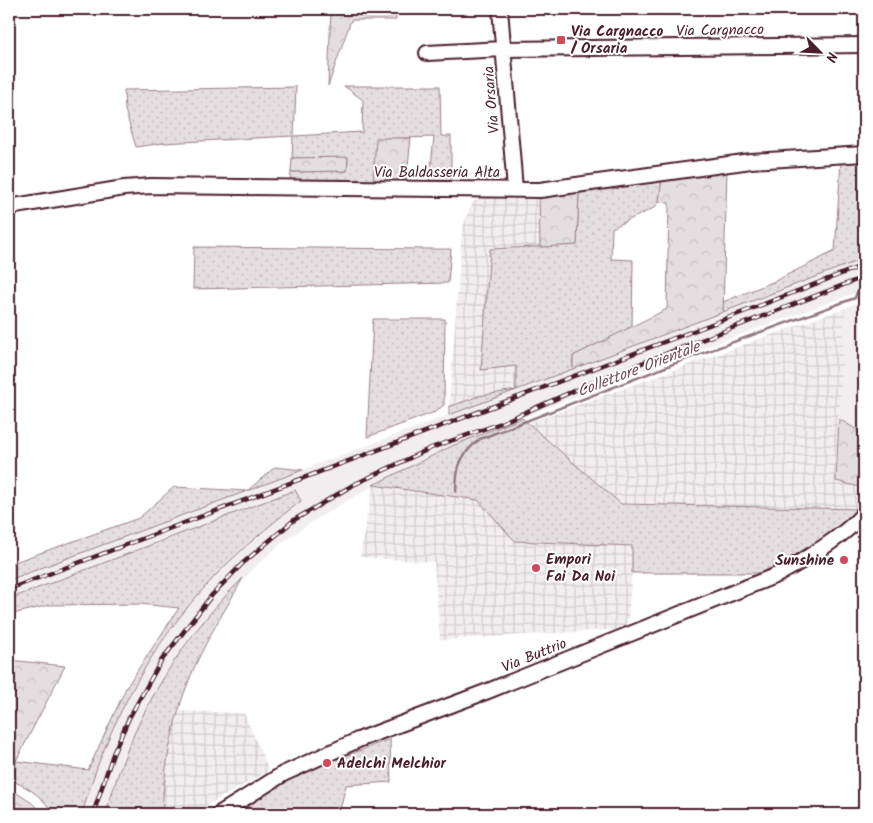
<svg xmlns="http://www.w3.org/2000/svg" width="873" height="823" viewBox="0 0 873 823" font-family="Kalam,sans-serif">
	<defs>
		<pattern id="industrial-grid" width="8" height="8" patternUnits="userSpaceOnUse" patternTransform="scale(1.25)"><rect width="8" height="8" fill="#f2eeef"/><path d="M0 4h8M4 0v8" fill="none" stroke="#d1cccd"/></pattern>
		<pattern id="grass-dots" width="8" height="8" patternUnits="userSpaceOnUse" patternTransform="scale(1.25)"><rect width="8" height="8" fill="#e5dee0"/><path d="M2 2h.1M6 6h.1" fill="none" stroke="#c6bec0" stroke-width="1.8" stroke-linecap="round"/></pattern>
		<pattern id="forest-crowns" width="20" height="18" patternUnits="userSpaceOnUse" patternTransform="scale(1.25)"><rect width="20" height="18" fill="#e5dee0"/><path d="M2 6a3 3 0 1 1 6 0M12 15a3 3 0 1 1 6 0" fill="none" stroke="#c6bec0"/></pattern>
	</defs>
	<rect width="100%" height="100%" fill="#fff"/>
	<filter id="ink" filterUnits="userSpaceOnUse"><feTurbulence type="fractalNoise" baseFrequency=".02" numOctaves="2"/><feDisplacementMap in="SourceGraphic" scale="10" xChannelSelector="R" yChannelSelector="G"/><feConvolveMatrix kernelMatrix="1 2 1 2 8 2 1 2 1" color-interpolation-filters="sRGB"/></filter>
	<g filter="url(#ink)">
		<path fill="#f2eeef" d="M 864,258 L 864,290 L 626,376 L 452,446 L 381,481 L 313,521 L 284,541 L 258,564 L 213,609 L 189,639 L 166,673 L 136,732 L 116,779 L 106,814 L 82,814 L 95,773 L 112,729 L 144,670 L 170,630 L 207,584 L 229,562 L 301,500 L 295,490 L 9,599 L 9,580 L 824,274 Z
			M 864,291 L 864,434 L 839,419 L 845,308 L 858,302 Z"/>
		<path fill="url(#industrial-grid)" d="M 491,194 L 539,194 L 540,247 L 490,249 L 481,370 L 516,366 L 516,390 L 479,396 L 449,407 L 462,230 L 469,209 L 475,201 L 482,196 Z
			M 845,308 L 836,481 L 864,488 L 864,501 L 859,509 L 621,504 L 528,423 Z
			M 373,485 L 478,500 L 515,541 L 632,546 L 632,573 L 627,629 L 440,640 L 434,562 L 360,557 Z
			M 179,711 L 244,713 L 269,771 L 191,814 L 162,814 L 163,786 L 171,735 Z"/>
		<path fill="url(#grass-dots)" stroke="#987e86" d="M 344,86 L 440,86 L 441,136 L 451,136 L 451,185 L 429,184 L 434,137 L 377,139 L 373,184 L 290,183 L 291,172 L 347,171 L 348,158 L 292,158 L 293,136 L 164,143 L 136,147 L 125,110 L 124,90 L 296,87 L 294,136 L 362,132 L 363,100 Z
			M 864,159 L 864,224 L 860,260 L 723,312 L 723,302 L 775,281 L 835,251 L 841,161 Z
			M 662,178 L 659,202 L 654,208 L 612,228 L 611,259 L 633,260 L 632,327 L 573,356 L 573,369 L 449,415 L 449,407 L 479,396 L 516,390 L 516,366 L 481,370 L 490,249 L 577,245 L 579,192 Z
			M 194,247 L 432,249 L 451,249 L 448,283 L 193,289 Z
			M 373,319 L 445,319 L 444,405 L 435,412 L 367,437 Z
			M 522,418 L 621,504 L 859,509 L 830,537 L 774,573 L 632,573 L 632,546 L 515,541 L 478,500 L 373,485 L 452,446 Z
			M 275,467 L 303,470 L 9,580 L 9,564 L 139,518 L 174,487 L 247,491 Z
			M 295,490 L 301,501 C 276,520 251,541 228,563 C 158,631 108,720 82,814 L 53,814 C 44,798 31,789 15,782 L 16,761 L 88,770 L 127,686 L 179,608 L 140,604 L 49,605 L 9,615 L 9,599 Z
			M 243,578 C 227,607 209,635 195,666 C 174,713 164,763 162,814 L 106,814 C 130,723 176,644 243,578 Z
			M 390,739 L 391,782 L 346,785 L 339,814 L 239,814 L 277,785 L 319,766 Z"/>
		<path fill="url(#forest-crowns)" stroke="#987e86" d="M 331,9 L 395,9 L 396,20 L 351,20 L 328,86 Z
			M 376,138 L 411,138 L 406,184 L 373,184 Z
			M 348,157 L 347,171 L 291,172 L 292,158 Z
			M 727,169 L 723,312 L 573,369 L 573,356 L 667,309 L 669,203 L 659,202 L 662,178 Z
			M 579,192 L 577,245 L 540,247 L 539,194 Z
			M 839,419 L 864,434 L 864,488 L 836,481 Z
			M 9,660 L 65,666 L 16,761 L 9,748 Z
			M 9,788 L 32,803 L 43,814 L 9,814 Z"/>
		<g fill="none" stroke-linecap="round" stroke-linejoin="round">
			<path stroke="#91787e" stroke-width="2.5" d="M 456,492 C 456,466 460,455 480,439 L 681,361 L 855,298 L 857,292"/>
			<defs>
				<path id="minor" d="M 500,9 L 515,189
					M 427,53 L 503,49 L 864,45
					M 9,207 L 124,188 L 151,186 L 540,190 L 751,161 L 864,154
					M 219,814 L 283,774 L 358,740 L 488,691 L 777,575 C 802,562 846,535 864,513"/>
			</defs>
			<use href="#minor" stroke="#4a1f2b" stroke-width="18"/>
			<use href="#minor" stroke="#fff" stroke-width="14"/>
			<defs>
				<path id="rail" d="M 9,589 L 746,311 L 864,265
					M 93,814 L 113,754 L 129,718 L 161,661 L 212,595 L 243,563 L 294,520 L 353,485 L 431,448 L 501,423 L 603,378 L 864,277"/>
			</defs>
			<use href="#rail" stroke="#4a1f2b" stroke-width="4.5"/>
			<use href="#rail" stroke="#fff" stroke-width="2.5" stroke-dasharray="8" stroke-linecap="butt"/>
		</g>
	</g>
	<g fill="#d1495b" stroke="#fff" stroke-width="2">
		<rect x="556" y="35" width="10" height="10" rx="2.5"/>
		<circle cx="844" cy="560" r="5"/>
		<circle cx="536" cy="568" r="5"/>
		<circle cx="327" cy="763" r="5"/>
	</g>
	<g text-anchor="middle" stroke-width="4" stroke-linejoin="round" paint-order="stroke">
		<g font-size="15" fill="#4a1f2b" stroke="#fff">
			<text transform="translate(720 30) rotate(-1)" y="5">Via Cargnacco</text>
			<text transform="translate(491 100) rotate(-95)" y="5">Via Orsaria</text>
			<text x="437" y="177">Via Baldasseria Alta</text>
			<text transform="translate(534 655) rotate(-22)" y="5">Via Buttrio</text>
		</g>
		<g font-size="15" font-weight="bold" fill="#4a1f2b" stroke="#fff" text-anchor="start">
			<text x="571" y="36">Via Cargnacco<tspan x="571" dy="17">/ Orsaria</tspan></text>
			<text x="546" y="564">Empori<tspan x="546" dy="17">Fai Da Noi</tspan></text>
			<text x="834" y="565" text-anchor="end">Sunshine</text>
			<text x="337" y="768">Adelchi Melchior</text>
		</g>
		<g font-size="16" font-style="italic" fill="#74535c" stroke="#fff">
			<text transform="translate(638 368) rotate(-21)" y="6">Collettore Orientale</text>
		</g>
	</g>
	<rect width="873" height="823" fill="none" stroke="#fff" stroke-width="30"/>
	<rect x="15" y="15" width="843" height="793" fill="none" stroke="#4a1f2b" stroke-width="2" filter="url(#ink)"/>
	<g transform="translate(820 52) rotate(114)" stroke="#ffffff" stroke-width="4" paint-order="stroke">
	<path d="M0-4L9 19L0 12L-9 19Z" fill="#4a1f2b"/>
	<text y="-8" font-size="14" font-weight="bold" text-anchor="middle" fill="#4a1f2b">N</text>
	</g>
</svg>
